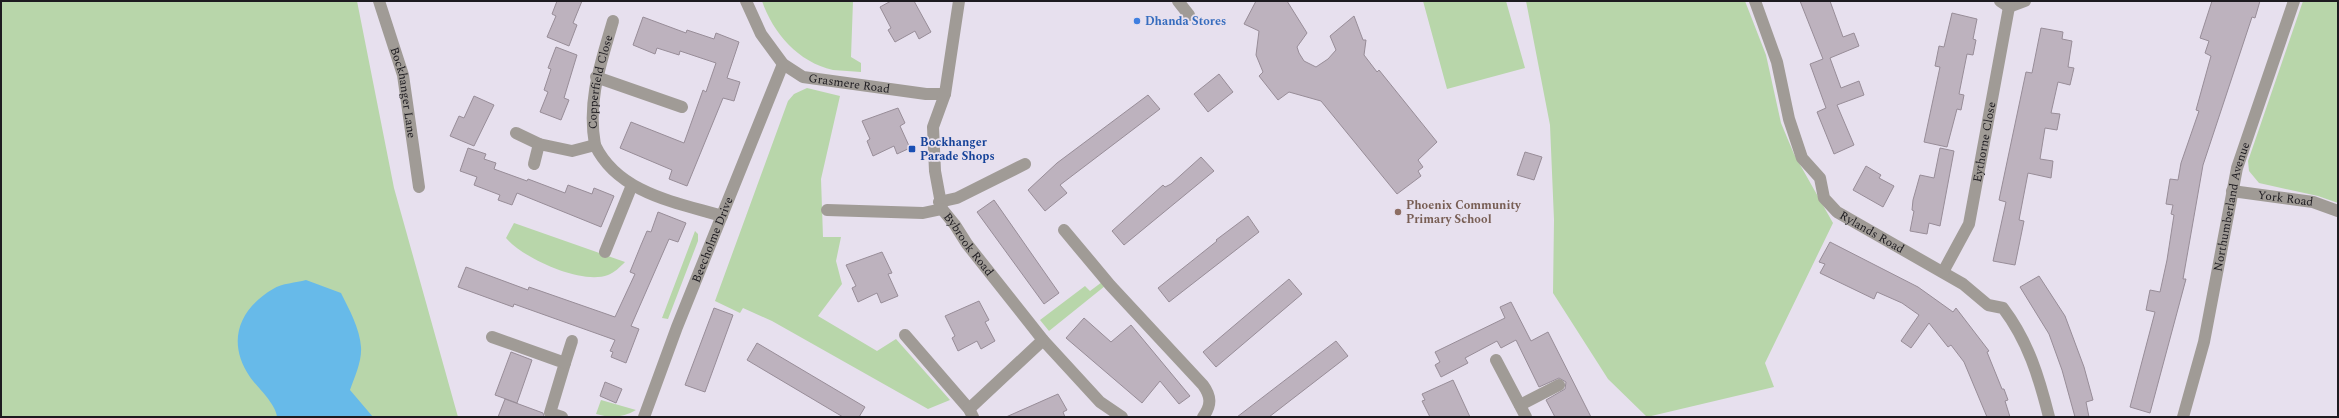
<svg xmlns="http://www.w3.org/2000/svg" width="2339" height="418" viewBox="0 0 2339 418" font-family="Spectral,serif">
	<rect width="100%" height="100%" fill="#e7e0ee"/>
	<path fill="#b8d6aa" d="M 1,1 L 357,1 L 394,188 L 458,417 L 1,417 Z
		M 762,1 L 853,1 L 851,57 L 861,63 L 861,72 C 852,71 842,71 833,70 C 798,62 773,33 762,1 Z
		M 1423,1 L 1506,1 L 1525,68 L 1447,89 Z
		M 1526,1 L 1745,1 L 1766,55 L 1781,123 L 1794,154 L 1833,223 L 1765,363 L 1774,387 L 1647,417 L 1608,379 L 1553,293 L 1554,220 L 1550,125 Z
		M 2303,1 L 2338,1 L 2338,203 L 2318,196 L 2259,183 L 2249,171 L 2248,161 Z
		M 807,88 L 840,96 L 821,179 L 823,237 L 841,237 L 836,261 L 842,284 L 818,316 L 877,351 L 896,339 L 950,400 L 928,409 L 772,321 L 743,308 L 740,313 L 715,301 L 788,101 L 794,94 Z
		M 514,223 L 625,262 C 620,267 614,273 608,275 C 581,285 523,258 506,238 Z
		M 695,231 L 698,234 L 698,241 L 668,319 L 662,318 Z
		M 1102,282 L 1105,286 L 1049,331 L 1040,320 L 1085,286 L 1090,291 Z
		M 601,400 L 636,410 C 623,418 610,418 596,414 Z"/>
	<path fill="#67bae9" d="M 306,280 L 341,293 C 349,309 360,329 361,347 C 362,361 355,376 350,390 L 373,417 L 277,417 C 276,404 257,387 250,377 C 226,342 239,309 273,289 C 282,283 296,283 306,280 Z"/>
	<path fill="#bdb2be" stroke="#988d98" d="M 557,1 L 582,1 L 573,23 L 577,25 L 569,46 L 547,37 L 556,16 L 552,14 Z
		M 891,1 L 914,1 L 931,32 L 919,39 L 915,31 L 895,42 L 888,30 L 891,28 L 880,7 Z
		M 1256,1 L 1287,1 L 1307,33 L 1297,47 L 1299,53 L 1304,61 L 1316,67 L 1328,59 L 1336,50 L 1330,36 L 1354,16 L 1363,40 L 1366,40 L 1364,55 L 1377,72 L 1379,70 L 1437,142 L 1418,160 L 1423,167 L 1418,171 L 1421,176 L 1397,194 L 1321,101 L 1289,92 L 1278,100 L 1259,76 L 1263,72 L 1256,55 L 1259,31 L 1244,24 Z
		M 1800,1 L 1830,1 L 1843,37 L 1854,33 L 1859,46 L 1830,58 L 1841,88 L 1859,81 L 1864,95 L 1837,105 L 1854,145 L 1834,154 L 1817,112 L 1826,108 L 1810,64 L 1823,59 Z
		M 2212,1 L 2260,1 L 2255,18 L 2252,17 L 2203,165 L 2183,279 L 2186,279 L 2150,413 L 2130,407 L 2155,312 L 2146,310 L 2150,290 L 2160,292 L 2167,260 L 2174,215 L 2171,214 L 2173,205 L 2166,204 L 2170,179 L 2178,180 L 2181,163 L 2199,111 L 2196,110 L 2211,56 L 2205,53 L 2209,41 L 2200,38 Z
		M 1952,13 L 1977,19 L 1973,39 L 1976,40 L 1973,55 L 1967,54 L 1959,94 L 1964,95 L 1961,110 L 1957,109 L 1947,147 L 1924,142 L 1940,67 L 1935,66 L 1939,46 L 1944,47 Z
		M 643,17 L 686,33 L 687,30 L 714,39 L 716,33 L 739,42 L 727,78 L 740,82 L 734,101 L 723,98 L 687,186 L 669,179 L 672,170 L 620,148 L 631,122 L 684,143 L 703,90 L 706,92 L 716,63 L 680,51 L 679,55 L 657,48 L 655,54 L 633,45 Z
		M 2041,28 L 2063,32 L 2062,39 L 2072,41 L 2068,67 L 2074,68 L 2070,85 L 2058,82 L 2051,113 L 2060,114 L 2057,130 L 2045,128 L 2040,159 L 2053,161 L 2051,178 L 2028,173 L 2019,220 L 2024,221 L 2015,265 L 1993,261 L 2006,202 L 1999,200 L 2026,72 L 2032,73 Z
		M 556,47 L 577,55 L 564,98 L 569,100 L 561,120 L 540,112 L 548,92 L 544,90 L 551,69 L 548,68 Z
		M 1219,74 L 1233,92 L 1208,112 L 1194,94 Z
		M 1148,95 L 1160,109 L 1060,185 L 1067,193 L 1045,211 L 1028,190 L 1057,163 Z
		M 474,96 L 494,105 L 474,146 L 450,136 L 459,116 L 464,118 Z
		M 898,108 L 905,123 L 900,126 L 910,148 L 897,154 L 894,146 L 873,156 L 867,141 L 870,139 L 862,121 Z
		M 468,148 L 486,154 L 484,159 L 496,163 L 494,169 L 527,181 L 528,179 L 565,193 L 568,185 L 592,194 L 594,188 L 614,196 L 601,227 L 517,193 L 512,205 L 498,200 L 500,195 L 474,185 L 477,177 L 460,171 Z
		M 1940,148 L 1954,151 L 1940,226 L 1929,223 L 1927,234 L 1910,231 L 1914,211 L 1912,210 L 1913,200 L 1920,175 L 1934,178 Z
		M 1525,152 L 1542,157 L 1534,180 L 1517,175 Z
		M 1201,157 L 1214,171 L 1124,245 L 1112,231 L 1163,185 L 1165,187 L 1171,184 Z
		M 1866,166 L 1881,175 L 1879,178 L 1894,186 L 1883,207 L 1853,190 Z
		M 994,200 L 1059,293 L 1044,304 L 977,212 Z
		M 658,212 L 686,223 L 678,242 L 669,239 L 631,326 L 639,329 L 626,363 L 611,357 L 613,352 L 610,351 L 615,340 L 514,304 L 513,307 L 458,287 L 466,267 L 528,290 L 529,287 L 615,317 L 635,274 L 630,272 L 641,245 L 647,231 L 651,232 Z
		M 1248,216 L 1259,232 L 1169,302 L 1158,288 L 1217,241 L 1216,240 Z
		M 1830,242 L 1918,287 L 1953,312 L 1956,308 L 1989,351 L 1987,352 L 2002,389 L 2004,389 L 2008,400 L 2005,401 L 2010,417 L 1987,417 L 1964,362 L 1951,345 L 1948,347 L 1929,323 L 1911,348 L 1901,341 L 1919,315 L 1902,303 L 1877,292 L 1874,299 L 1820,273 L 1825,264 L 1819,262 Z
		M 882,252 L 892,273 L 888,274 L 898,296 L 881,303 L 877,293 L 858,302 L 852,288 L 856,286 L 846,265 Z
		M 2039,276 L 2065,316 L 2084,367 L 2093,400 L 2086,402 L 2089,417 L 2075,417 L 2062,370 L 2049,334 L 2020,287 Z
		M 1289,279 L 1302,294 L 1216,367 L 1203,352 Z
		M 979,301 L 989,320 L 985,322 L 995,341 L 981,349 L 977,341 L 958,351 L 952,338 L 955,336 L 945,316 Z
		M 1511,302 L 1531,341 L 1548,332 L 1591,417 L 1555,417 L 1546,400 L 1565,389 L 1566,382 L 1559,378 L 1539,387 L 1516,340 L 1501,348 L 1497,341 L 1465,358 L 1468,363 L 1441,377 L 1435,365 L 1440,362 L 1435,352 L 1505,318 L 1500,307 Z
		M 714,308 L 733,315 L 705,392 L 685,385 Z
		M 1084,318 L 1111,342 L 1131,325 L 1190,396 L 1179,404 L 1160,381 L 1142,403 L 1066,338 Z
		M 1336,341 L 1348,356 L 1269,417 L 1237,417 Z
		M 757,343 L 865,407 L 859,417 L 843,417 L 747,360 Z
		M 511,352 L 532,360 L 517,403 L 495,395 Z
		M 1453,380 L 1470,417 L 1430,417 L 1422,401 L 1425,400 L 1422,394 Z
		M 605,382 L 622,389 L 616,403 L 600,396 Z
		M 1058,394 L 1067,410 L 1063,412 L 1065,417 L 1006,417 Z
		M 505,399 L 543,413 L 544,417 L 498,417 Z"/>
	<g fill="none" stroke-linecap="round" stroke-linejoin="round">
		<g stroke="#a09b96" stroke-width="12">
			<path id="s1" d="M 379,1 L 403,75 L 419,187"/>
			<path id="s2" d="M 746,1 L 761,34 L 783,64 L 803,77 L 926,94 L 945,94"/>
			<path id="s3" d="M 959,1 L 945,94 L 933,127 L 935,171 L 942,209 L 955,225 L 967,244 L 1043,340 L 1100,402 L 1122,417"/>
			<path d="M 1178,1 L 1189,15"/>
			<path id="s4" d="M 1755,1 L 1777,62 L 1789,119 L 1802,158 L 1820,178 L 1824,198 L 1837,212 L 1963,284 L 1988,305 L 2003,308 C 2028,341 2039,377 2049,417"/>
			<path d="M 2000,1 L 2009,7 L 2025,1"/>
			<path d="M 596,77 L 682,107"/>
			<path d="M 516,133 L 539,144"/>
			<path id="s5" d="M 595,145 C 587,100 601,63 613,21"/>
			<path d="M 534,164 L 539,144 L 572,151 L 595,145 C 618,193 675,202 722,216"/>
			<path id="s6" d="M 2232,191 L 2313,202 L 2338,211"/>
			<path d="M 939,202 L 957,198 L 1025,164"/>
			<path d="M 827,210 L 923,213 L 942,209"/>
			<path d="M 1064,230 L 1110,285 L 1203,385 C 1211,396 1212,405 1203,417"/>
			<path d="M 605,252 L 632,185"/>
			<path id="s7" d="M 1943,272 L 1969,224 L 2009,7"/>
			<path d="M 905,335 L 969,409 L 973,417"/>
			<path d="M 492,337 L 565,363 L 550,413 L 562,417"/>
			<path d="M 1496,360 L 1526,417"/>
			<path d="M 565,363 L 572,341"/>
			<path d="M 1520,405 L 1559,385"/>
			<path d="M 969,409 L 1043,340"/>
			<path id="s8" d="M 644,417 L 677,327 L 783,64"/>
			<path id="s9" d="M 2183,417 L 2204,342 L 2237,168 L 2294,1"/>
		</g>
	</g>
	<circle fill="#3f7fe0" stroke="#e7e0ee" stroke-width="1.5" cx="1137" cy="21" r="4"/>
	<rect fill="#1a4fb4" stroke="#e7e0ee" stroke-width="1.5" x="908" y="145" width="8" height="8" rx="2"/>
	<circle fill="#8d6e63" stroke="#e7e0ee" stroke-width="1.5" cx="1398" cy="212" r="4"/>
	<g text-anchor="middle" stroke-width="3.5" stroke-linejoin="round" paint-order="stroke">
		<g font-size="12" font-weight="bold" fill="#366cbe" stroke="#e7e0ee" text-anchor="start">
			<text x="1145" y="25">Dhanda Stores</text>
		</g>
		<g font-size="12" fill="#1d1b20" stroke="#e7e0ee">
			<text dy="4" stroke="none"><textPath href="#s5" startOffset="64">Copperfield Close</textPath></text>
			<text dy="4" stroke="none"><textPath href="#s2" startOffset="144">Grasmere Road</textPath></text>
			<text dy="4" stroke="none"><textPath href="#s1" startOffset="95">Bockhanger Lane</textPath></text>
			<text dy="4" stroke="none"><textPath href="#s7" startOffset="138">Eythorne Close</textPath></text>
			<text dy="4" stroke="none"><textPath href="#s6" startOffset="54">York Road</textPath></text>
			<text dy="4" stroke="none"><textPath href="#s9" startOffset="216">Northumberland Avenue</textPath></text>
			<text dy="4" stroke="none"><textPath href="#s4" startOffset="271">Rylands Road</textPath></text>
			<text dy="4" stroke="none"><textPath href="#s8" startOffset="190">Beecholme Drive</textPath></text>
			<text dy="4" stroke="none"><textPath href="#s3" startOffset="256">Bybrook Road</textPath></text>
		</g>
		<g font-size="12" font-weight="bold" fill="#164399" stroke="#e7e0ee" text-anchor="start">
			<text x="920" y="146">Bockhanger<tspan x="920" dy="14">Parade Shops</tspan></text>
		</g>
		<g font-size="12" font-weight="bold" fill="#785e54" stroke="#e7e0ee" text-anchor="start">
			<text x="1406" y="209">Phoenix Community<tspan x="1406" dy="14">Primary School</tspan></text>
		</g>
	</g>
	<rect width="2339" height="418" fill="none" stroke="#1d1b20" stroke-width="4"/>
</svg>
